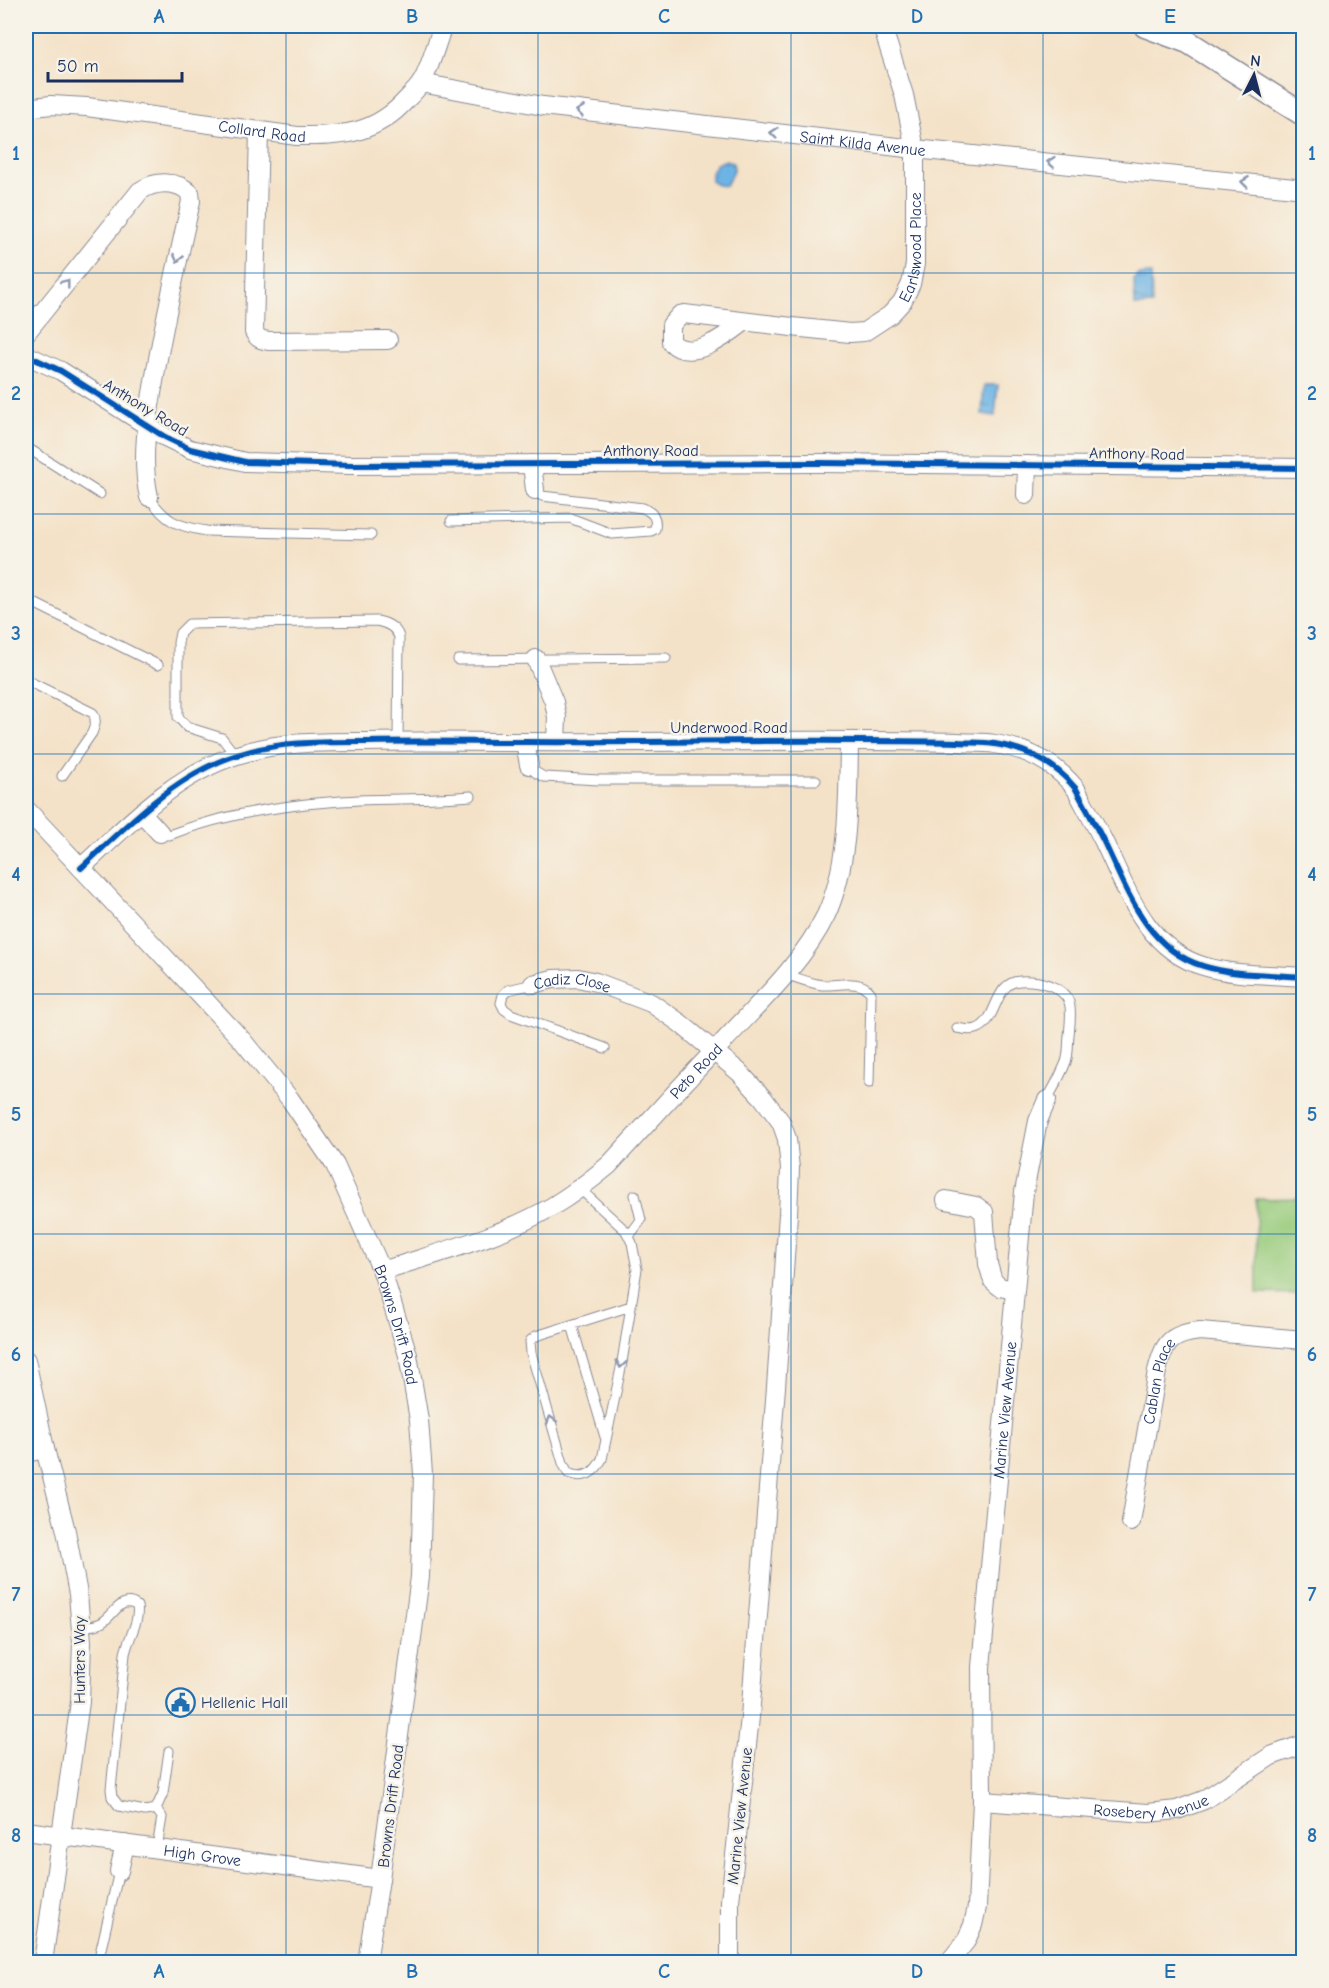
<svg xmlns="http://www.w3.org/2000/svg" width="1329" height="1988" viewBox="0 0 1329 1988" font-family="'Comic Neue',sans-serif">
	<defs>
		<pattern id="water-ripples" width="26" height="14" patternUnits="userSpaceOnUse" patternTransform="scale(1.5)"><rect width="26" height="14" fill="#6db4e4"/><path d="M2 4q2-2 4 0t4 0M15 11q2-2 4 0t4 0" fill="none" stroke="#5993bc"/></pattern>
	</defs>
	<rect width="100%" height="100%" fill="#f7f3e8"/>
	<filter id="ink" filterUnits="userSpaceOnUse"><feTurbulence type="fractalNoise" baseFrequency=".0167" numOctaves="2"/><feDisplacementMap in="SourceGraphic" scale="12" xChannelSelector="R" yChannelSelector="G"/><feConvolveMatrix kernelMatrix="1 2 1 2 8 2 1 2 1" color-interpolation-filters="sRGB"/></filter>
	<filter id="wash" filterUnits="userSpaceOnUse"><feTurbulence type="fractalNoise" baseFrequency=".008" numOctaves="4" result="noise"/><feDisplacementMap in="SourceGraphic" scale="24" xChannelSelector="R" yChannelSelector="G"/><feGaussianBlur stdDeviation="1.35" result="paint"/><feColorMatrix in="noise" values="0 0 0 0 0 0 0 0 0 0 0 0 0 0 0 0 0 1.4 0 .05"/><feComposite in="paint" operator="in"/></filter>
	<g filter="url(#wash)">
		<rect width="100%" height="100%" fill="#f4e2c8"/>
		<path fill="#97cb7b" stroke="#597d6c" stroke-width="1.5" d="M 1303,1198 L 1302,1294 L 1257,1293 L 1256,1199 Z"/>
		<path fill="url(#water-ripples)" stroke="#4472a1" stroke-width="1.5" d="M 726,160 L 733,163 L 734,169 L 726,186 L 718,185 L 711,181 L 711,174 L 716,164 Z
			M 1151,274 L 1152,305 L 1135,306 L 1134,280 L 1139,275 Z
			M 984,385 L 998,385 L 995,416 L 982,414 Z"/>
	</g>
	<g filter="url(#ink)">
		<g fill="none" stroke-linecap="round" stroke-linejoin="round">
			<defs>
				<path id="service" d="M 26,447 L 100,494
					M 149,497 C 166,522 177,526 206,531 L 371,535
					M 451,521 L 570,518 L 612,534 L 651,531 L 655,529 C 657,517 653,513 643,508 L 542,496 L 535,490
					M 26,599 L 158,665
					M 458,660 L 666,658
					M 26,680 L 93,713 C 97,720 95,725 92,733 L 62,776
					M 235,755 L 222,738 L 187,727 L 178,717 L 178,643 L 180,633 L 189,624 L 377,621 C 387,623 396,627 399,637 L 398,741
					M 529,765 L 535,772 L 544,777 L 599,780 L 816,780
					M 160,833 L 169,835 C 223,814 283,805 341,801 C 384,798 427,800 471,796
					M 785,974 C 797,978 809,983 822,985 C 837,986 861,978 871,993 L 869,1083
					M 533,984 L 508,990 L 503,995 L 501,1003 L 504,1009 L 511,1014 L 605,1048
					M 957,1028 C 963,1029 970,1031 976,1029 C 998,1023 993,982 1020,981 C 1037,980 1062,985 1069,1002 C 1072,1012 1070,1024 1069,1035 C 1068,1043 1069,1054 1066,1062 C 1061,1075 1054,1087 1047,1100
					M 580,1189 L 626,1231 L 632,1243 L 637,1269 L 621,1368 L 602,1459 C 595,1473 583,1480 568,1473 L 563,1463 L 531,1353 L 530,1341 L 536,1336 L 631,1306
					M 629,1236 L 641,1220 L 635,1195
					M 572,1325 L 605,1437
					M 81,1627 C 87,1626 95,1626 101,1623 C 113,1617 121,1594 137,1606 C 140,1622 128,1638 125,1654 L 111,1789 L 112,1797 L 119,1806 L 145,1811 L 156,1809 L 163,1793 L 169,1751
					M 156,1809 L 162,1817 L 157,1848
					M 98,1962 L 119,1871"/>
				<g id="minor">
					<path id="s1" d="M 421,83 L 543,106 L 915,149 L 1304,189"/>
					<path id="s2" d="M 26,108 L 51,105 L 87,107 L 297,136 C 341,137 376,134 407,99 C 412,94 418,88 422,82 C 431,65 436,44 443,26"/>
					<path d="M 259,131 L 254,332 C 258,339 261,340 269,341 L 388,340"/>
					<path id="s3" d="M 744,322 C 726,336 691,363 671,342 L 671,325 L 680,315 L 684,314 L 792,327 L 850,333 L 864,332 L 890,315 L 902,302 L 911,284 L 915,264 L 915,149 L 904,95 L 882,26"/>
					<path d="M 26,333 L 140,191 C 155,181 177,180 190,193 L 191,201 C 179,255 167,309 157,364 C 150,407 139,453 149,497"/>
					<path d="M 26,355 L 61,371 L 165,437 L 190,449 L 245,462 L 351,465 L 819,463 L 1304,468"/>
					<path d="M 532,464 L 535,490"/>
					<path d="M 1026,495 L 1027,465"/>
					<path d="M 536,659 L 554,702 L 557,717 L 556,742"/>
					<path d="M 525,742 L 529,765"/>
					<path id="s4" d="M 26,809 L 242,1040 L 290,1099 L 335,1165 L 382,1271 L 408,1355 L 419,1420 L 423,1474 L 420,1577 L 380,1879 L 367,1962"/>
					<path d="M 142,813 L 160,833"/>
					<path d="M 81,868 C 127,825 176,774 237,755 C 280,741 324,742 368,742 C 421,741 473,742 526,742 C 637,743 747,740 858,741 C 892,741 925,741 958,742 C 970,743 983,742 995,744 C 1028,749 1055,763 1076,789 C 1085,806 1095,824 1104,842 C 1127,890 1146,949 1203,966 C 1235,976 1271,974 1304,977"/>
					<path id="s5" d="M 533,984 L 553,979 L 578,978 L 596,982 L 651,1003 L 680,1023 L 739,1072 L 763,1098 L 781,1122 L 787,1139 L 790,1169 L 788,1214 L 776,1387 L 750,1717 L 730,1901 L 730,1962"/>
					<path d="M 946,1200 L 976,1206 L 984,1212 L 988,1264 L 993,1281 L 1000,1287 L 1014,1290"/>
					<path id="s6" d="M 382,1271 C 440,1252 501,1237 553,1206 C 573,1194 591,1180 609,1165 C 647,1124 684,1082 723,1042 C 759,1003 802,964 826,915 C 850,863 848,797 849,741"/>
					<path d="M 26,1360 L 45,1449 L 66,1531 L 78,1594 L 82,1642 L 80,1702 L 43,1962"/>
					<path d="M 26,1453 L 45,1449"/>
					<path id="s7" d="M 1131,1522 L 1157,1371 C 1164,1343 1170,1334 1200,1331 L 1304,1340"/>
					<path id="s8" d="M 982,1801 L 1148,1813 L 1177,1810 L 1204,1800 L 1271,1756 L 1304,1744"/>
					<path id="s9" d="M 26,1831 L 380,1879"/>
					<path d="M 119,1871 L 125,1844"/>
					<path id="s10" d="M 949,1962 L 966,1941 L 973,1925 L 977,1907 L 982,1801 L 981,1667 L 1024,1192 L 1038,1121 L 1047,1100"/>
				</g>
				<path id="tertiary" d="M 1145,26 L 1188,42 L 1304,115"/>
			</defs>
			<use href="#service" stroke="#888893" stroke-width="11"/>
			<use href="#minor" stroke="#888893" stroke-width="20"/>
			<use href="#tertiary" stroke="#888893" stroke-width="25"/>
			<use href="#service" stroke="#fff" stroke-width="9"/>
			<use href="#minor" stroke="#fff" stroke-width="18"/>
			<use href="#tertiary" stroke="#fff" stroke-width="22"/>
			<defs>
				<path id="cycleway" d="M 26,355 L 61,371 L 165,437 L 190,449 L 245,462 L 351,465 L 819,463 L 1304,468
					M 81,868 C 127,825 176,774 237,755 C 280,741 324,742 368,742 C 421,741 473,742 526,742 C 637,743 747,740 858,741 C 892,741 925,741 958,742 C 970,743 983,742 995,744 C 1028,749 1055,763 1076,789 C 1085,806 1095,824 1104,842 C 1127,890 1146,949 1203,966 C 1235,976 1271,974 1304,977"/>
			</defs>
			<use href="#cycleway" stroke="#f7f3e8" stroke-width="10"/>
			<use href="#cycleway" stroke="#0057b8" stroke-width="6"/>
		</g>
		<defs><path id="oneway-chevron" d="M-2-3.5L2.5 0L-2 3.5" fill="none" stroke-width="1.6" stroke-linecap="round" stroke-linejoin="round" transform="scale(1.5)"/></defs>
		<g stroke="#8d97ae">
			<use href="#oneway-chevron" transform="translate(580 111) rotate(-173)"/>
			<use href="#oneway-chevron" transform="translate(774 133) rotate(-174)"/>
			<use href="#oneway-chevron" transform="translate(1051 162) rotate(-175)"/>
			<use href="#oneway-chevron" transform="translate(1245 182) rotate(-173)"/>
			<use href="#oneway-chevron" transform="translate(178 258) rotate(103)"/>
			<use href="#oneway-chevron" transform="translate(66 283) rotate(-52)"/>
			<use href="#oneway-chevron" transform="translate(621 1364) rotate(100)"/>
			<use href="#oneway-chevron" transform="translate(551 1420) rotate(-106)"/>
		</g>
	</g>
	<path fill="none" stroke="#1f6fb2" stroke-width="1.5" stroke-opacity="0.55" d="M 286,26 L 286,1962M 538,26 L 538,1962M 791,26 L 791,1962M 1043,26 L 1043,1962M 26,273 L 1304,273M 26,514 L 1304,514M 26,754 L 1304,754M 26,994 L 1304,994M 26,1234 L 1304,1234M 26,1474 L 1304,1474M 26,1715 L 1304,1715"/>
	<defs>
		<symbol id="civic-ring" viewBox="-11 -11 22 22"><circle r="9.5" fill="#f7f3e8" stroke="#1f6fb2" stroke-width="1.5"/><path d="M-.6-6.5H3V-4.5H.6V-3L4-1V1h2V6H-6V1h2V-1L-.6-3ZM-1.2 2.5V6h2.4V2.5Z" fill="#1f6fb2"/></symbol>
	</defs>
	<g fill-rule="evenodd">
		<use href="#civic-ring" x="164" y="1686" width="33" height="33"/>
	</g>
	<g text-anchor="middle" stroke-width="5" stroke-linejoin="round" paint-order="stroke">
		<g font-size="16" fill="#1b2f5e" stroke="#f7f3e8">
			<text dy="6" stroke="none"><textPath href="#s2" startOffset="238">Collard Road</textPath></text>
			<text dy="6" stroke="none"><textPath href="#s1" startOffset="446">Saint Kilda Avenue</textPath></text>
			<text dy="6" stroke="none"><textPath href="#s3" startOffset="404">Earlswood Place</textPath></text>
			<text transform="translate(146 407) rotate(31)" y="6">Anthony Road</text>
			<text x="651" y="456">Anthony Road</text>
			<text transform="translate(1137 453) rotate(1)" y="6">Anthony Road</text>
			<text x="729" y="733">Underwood Road</text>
			<text dy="6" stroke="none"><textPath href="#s5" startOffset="40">Cadiz Close</textPath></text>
			<text dy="6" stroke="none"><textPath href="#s6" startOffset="381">Peto Road</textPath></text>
			<text dy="6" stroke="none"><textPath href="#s4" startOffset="644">Browns Drift Road</textPath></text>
			<text dy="6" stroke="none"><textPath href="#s7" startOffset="144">Cablan Place</textPath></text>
			<text dy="6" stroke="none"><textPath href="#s10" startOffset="561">Marine View Avenue</textPath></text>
			<text transform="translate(79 1660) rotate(-90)" y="6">Hunters Way</text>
			<text dy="6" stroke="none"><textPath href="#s8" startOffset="170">Rosebery Avenue</textPath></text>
			<text transform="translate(390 1806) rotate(-83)" y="6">Browns Drift Road</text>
			<text transform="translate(739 1816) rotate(-84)" y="6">Marine View Avenue</text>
			<text dy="6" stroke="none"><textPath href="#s9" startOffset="178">High Grove</textPath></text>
		</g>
		<g font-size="16" fill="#1b2f5e" stroke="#f7f3e8" text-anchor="start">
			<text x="201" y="1708">Hellenic Hall</text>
		</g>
	</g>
	<rect width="1329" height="1988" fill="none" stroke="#f7f3e8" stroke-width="66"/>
	<g transform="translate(1254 75) rotate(6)" stroke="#f7f3e8" stroke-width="4.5" paint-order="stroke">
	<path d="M0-4.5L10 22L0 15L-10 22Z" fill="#1b2f5e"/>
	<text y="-9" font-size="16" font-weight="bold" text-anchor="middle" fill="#1b2f5e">N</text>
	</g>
	<path d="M48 72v9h134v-9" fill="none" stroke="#1b2f5e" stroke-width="3"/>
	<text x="57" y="72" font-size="18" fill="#1b2f5e" stroke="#f7f3e8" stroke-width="4.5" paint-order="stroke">50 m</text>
	<rect x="33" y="33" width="1263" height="1922" fill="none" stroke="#1f6fb2" stroke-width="2"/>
	<g font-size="20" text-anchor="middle" font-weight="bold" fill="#1f6fb2">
		<text x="159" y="23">A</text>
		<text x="412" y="23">B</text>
		<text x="664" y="23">C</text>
		<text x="917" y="23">D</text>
		<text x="1170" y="23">E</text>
		<text x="16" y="160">1</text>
		<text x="1312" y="160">1</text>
		<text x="16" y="400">2</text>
		<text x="1312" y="400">2</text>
		<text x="16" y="640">3</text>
		<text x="1312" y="640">3</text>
		<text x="16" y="881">4</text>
		<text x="1312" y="881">4</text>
		<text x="16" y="1121">5</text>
		<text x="1312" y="1121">5</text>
		<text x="16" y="1361">6</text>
		<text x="1312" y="1361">6</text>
		<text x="16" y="1601">7</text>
		<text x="1312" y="1601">7</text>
		<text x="16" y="1842">8</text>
		<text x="1312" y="1842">8</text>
		<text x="159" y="1978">A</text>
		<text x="412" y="1978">B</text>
		<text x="664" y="1978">C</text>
		<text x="917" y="1978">D</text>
		<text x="1170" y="1978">E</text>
	</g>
</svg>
